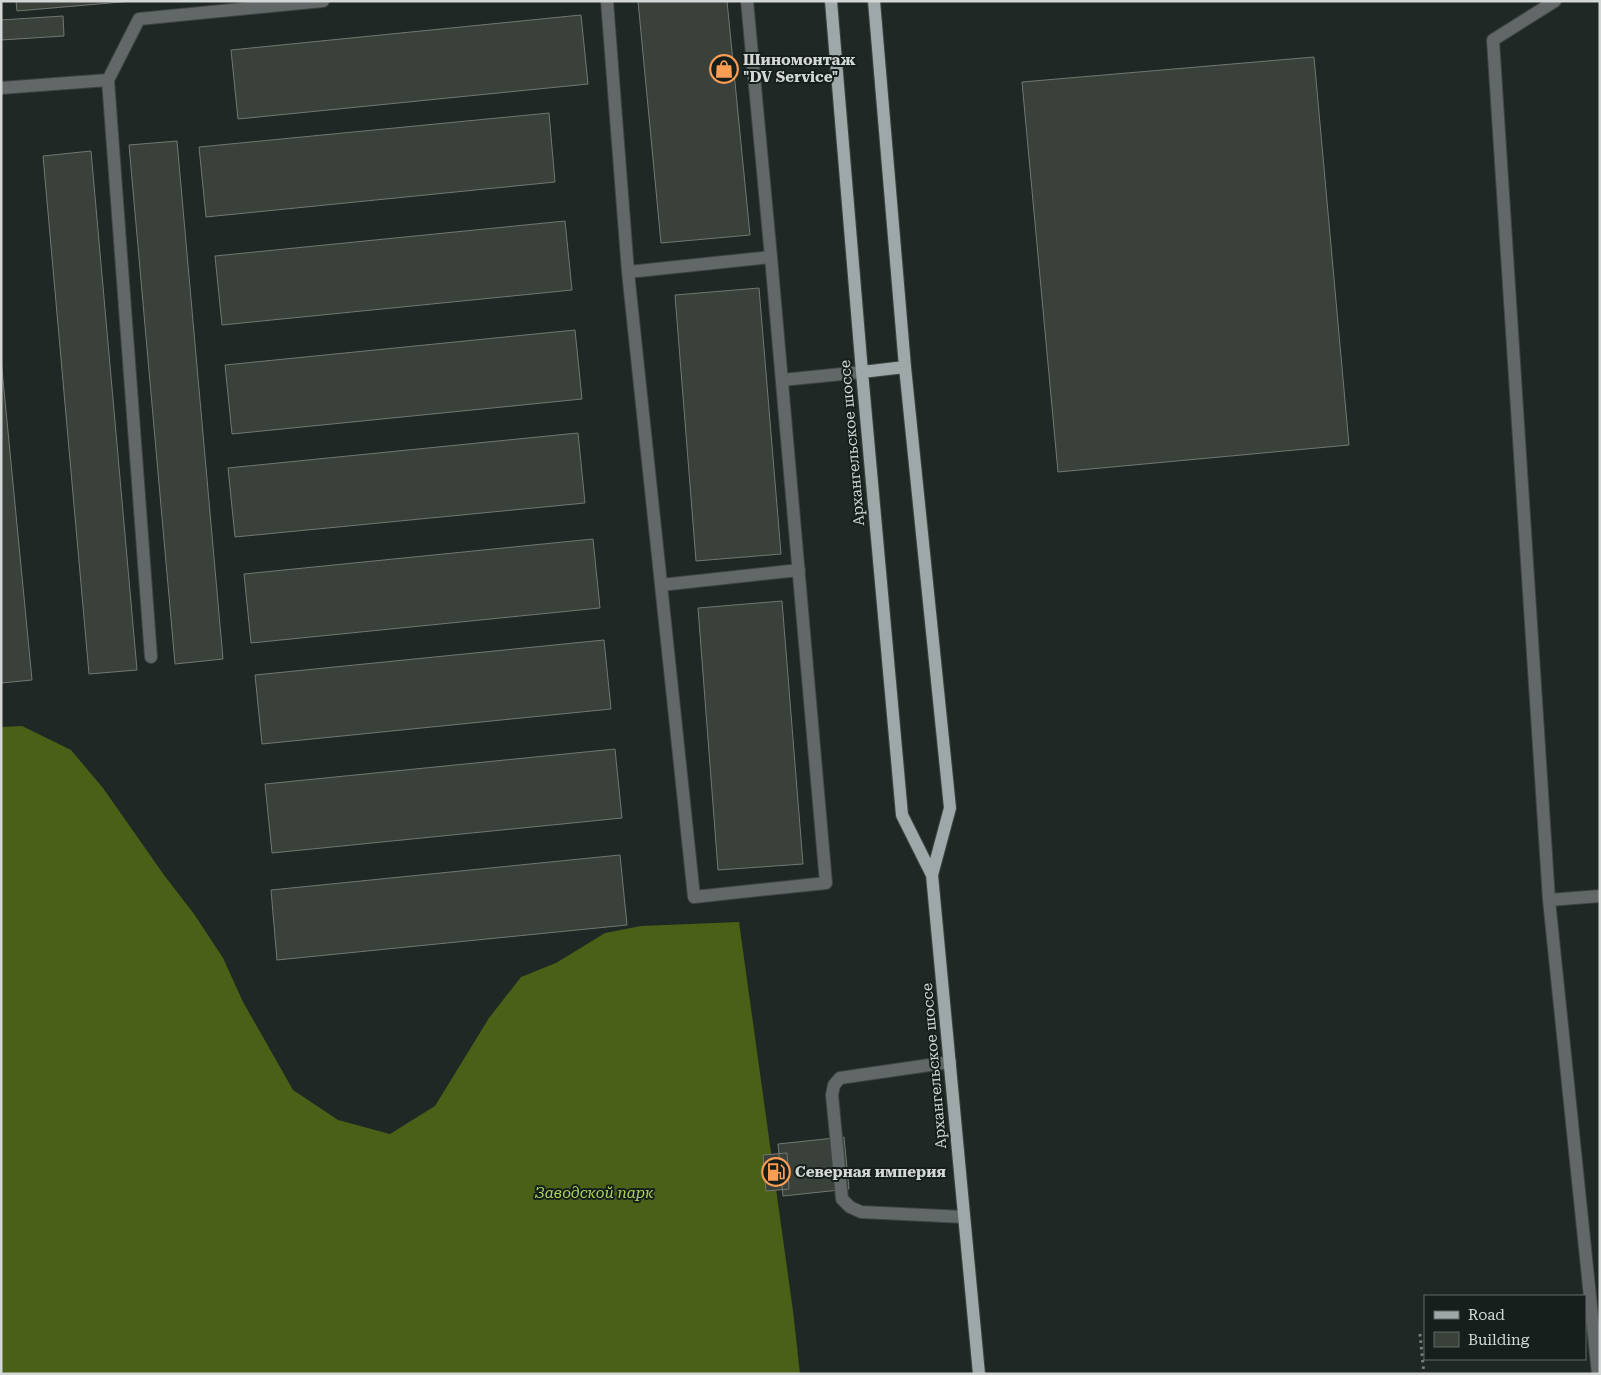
<svg xmlns="http://www.w3.org/2000/svg" width="1601" height="1375" viewBox="0 0 1601 1375" font-family="'Roboto Serif',serif">
	<rect width="100%" height="100%" fill="#202825"/>
	<path fill="#496016" d="M 22,726 L 71,750 L 103,788 L 164,875 L 194,914 L 223,958 L 243,1002 L 293,1090 L 338,1120 L 390,1134 L 435,1106 L 489,1018 L 521,977 L 556,963 L 605,933 L 641,926 L 739,922 L 793,1311 L 800,1374 L 1,1374 L 1,727 Z"/>
	<path fill="#3a413b" stroke="#717872" d="M 16,1 L 133,1 L 17,11 Z
		M 638,1 L 727,1 L 750,235 L 661,243 Z
		M 581,15 L 588,84 L 238,119 L 231,50 Z
		M 63,16 L 64,36 L 1,40 L 1,20 Z
		M 1314,57 L 1349,445 L 1058,472 L 1022,82 Z
		M 549,113 L 555,182 L 206,217 L 199,147 Z
		M 177,141 L 223,659 L 175,664 L 129,145 Z
		M 91,151 L 137,670 L 89,674 L 43,156 Z
		M 565,221 L 572,290 L 222,325 L 215,256 Z
		M 759,288 L 781,554 L 696,561 L 675,295 Z
		M 575,330 L 582,399 L 232,434 L 225,365 Z
		M 1,359 L 32,680 L 1,683 Z
		M 578,433 L 585,503 L 235,537 L 228,468 Z
		M 593,539 L 600,608 L 251,643 L 244,574 Z
		M 782,601 L 803,864 L 718,870 L 698,608 Z
		M 604,640 L 611,709 L 262,744 L 255,675 Z
		M 615,749 L 622,818 L 272,853 L 265,784 Z
		M 620,855 L 627,925 L 277,960 L 271,890 Z
		M 844,1137 L 849,1189 L 783,1196 L 778,1144 Z
		M 787,1153 L 789,1189 L 766,1191 L 763,1155 Z"/>
	<g fill="none" stroke-linecap="round" stroke-linejoin="round">
		<defs>
			<path id="minor" d="M 607,1 L 628,272 L 694,897 L 826,883 L 771,257 L 747,1
				M 1555,1 L 1493,40 L 1549,900 L 1600,896
				M 1,88 L 108,80
				M 628,272 L 771,257
				M 782,380 L 862,372
				M 661,585 L 799,570
				M 151,657 L 108,80 L 139,19 L 323,1
				M 1549,900 L 1598,1374
				M 950,1062 L 840,1078 L 834,1085 L 832,1095 L 842,1199 L 850,1207 L 861,1212 L 964,1217"/>
			<path id="major" d="M 831,1 L 862,372 L 902,815 L 932,875
				M 874,1 L 905,367 L 950,808 L 932,875 L 979,1374
				M 862,372 L 905,367"/>
		</defs>
		<use href="#minor" stroke="#3d4441" stroke-width="14"/>
		<use href="#major" stroke="#3d4441" stroke-width="14"/>
		<path stroke="#7a807e" stroke-width="3" stroke-dasharray="2.5 4" stroke-linecap="butt" d="M 1420,1334 L 1424,1374"/>
		<use href="#minor" stroke="#626767" stroke-width="12"/>
		<use href="#major" stroke="#9ea8a8" stroke-width="12"/>
	</g>
	<defs>
		<symbol id="shop-ring" viewBox="-11 -11 22 22"><circle r="9.5" fill="#161f1c" stroke="#fc9d54" stroke-width="1.5"/><path d="M-5-2.5h2.3a2.7 3.5 0 0 1 5.4 0H5L5.5 6h-11ZM-1.5-2.5h3a1.5 2.3 0 0 0-3 0Z" fill="#fc9d54"/></symbol>
		<symbol id="fuel-ring" viewBox="-11 -11 22 22"><circle r="9.5" fill="#161f1c" stroke="#fc9d54" stroke-width="1.5"/><path d="M-5.5-6h7V0h2V4h1.3V-2.5L3-4.5l.8-.8L6-3V5H2.5V1h-1V6h-7ZM-4.2-4.7v3.2H.2V-4.7Z" fill="#fc9d54"/></symbol>
	</defs>
	<g fill-rule="evenodd">
		<use href="#shop-ring" x="708" y="53" width="32" height="32"/>
		<use href="#fuel-ring" x="760" y="1156" width="32" height="32"/>
	</g>
	<g text-anchor="middle" stroke-width="4" stroke-linejoin="round" paint-order="stroke">
		<g font-size="15" font-weight="bold" fill="#d3d8d6" stroke="#161f1c" text-anchor="start">
			<text x="743" y="65">Шиномонтаж<tspan x="743" dy="17">"DV Service"</tspan></text>
			<text x="795" y="1177">Северная империя</text>
		</g>
		<g font-size="15" fill="#d3d8d6" stroke="#161f1c">
			<text transform="translate(852 443) rotate(-95)" y="5">Архангельское шоссе</text>
			<text transform="translate(934 1066) rotate(-95)" y="5">Архангельское шоссе</text>
		</g>
		<g font-size="15" font-style="italic" fill="#abd65b" stroke="#161f1c">
			<text x="594" y="1198">Заводской парк</text>
		</g>
	</g>
	<rect width="1601" height="1375" fill="none" stroke="#d3d8d6" stroke-width="5"/>
	<rect x="1424" y="1295" width="162" height="65" fill="#161f1c" stroke="#626966"/>
	<rect x="1434" y="1311" width="25" height="8" fill="#9ea8a8" stroke="#626966"/>
	<text x="1468" y="1320" font-size="15" fill="#d3d8d6">Road</text>
	<rect x="1434" y="1332" width="25" height="15" fill="#3a413b" stroke="#626966"/>
	<text x="1468" y="1345" font-size="15" fill="#d3d8d6">Building</text>
</svg>
